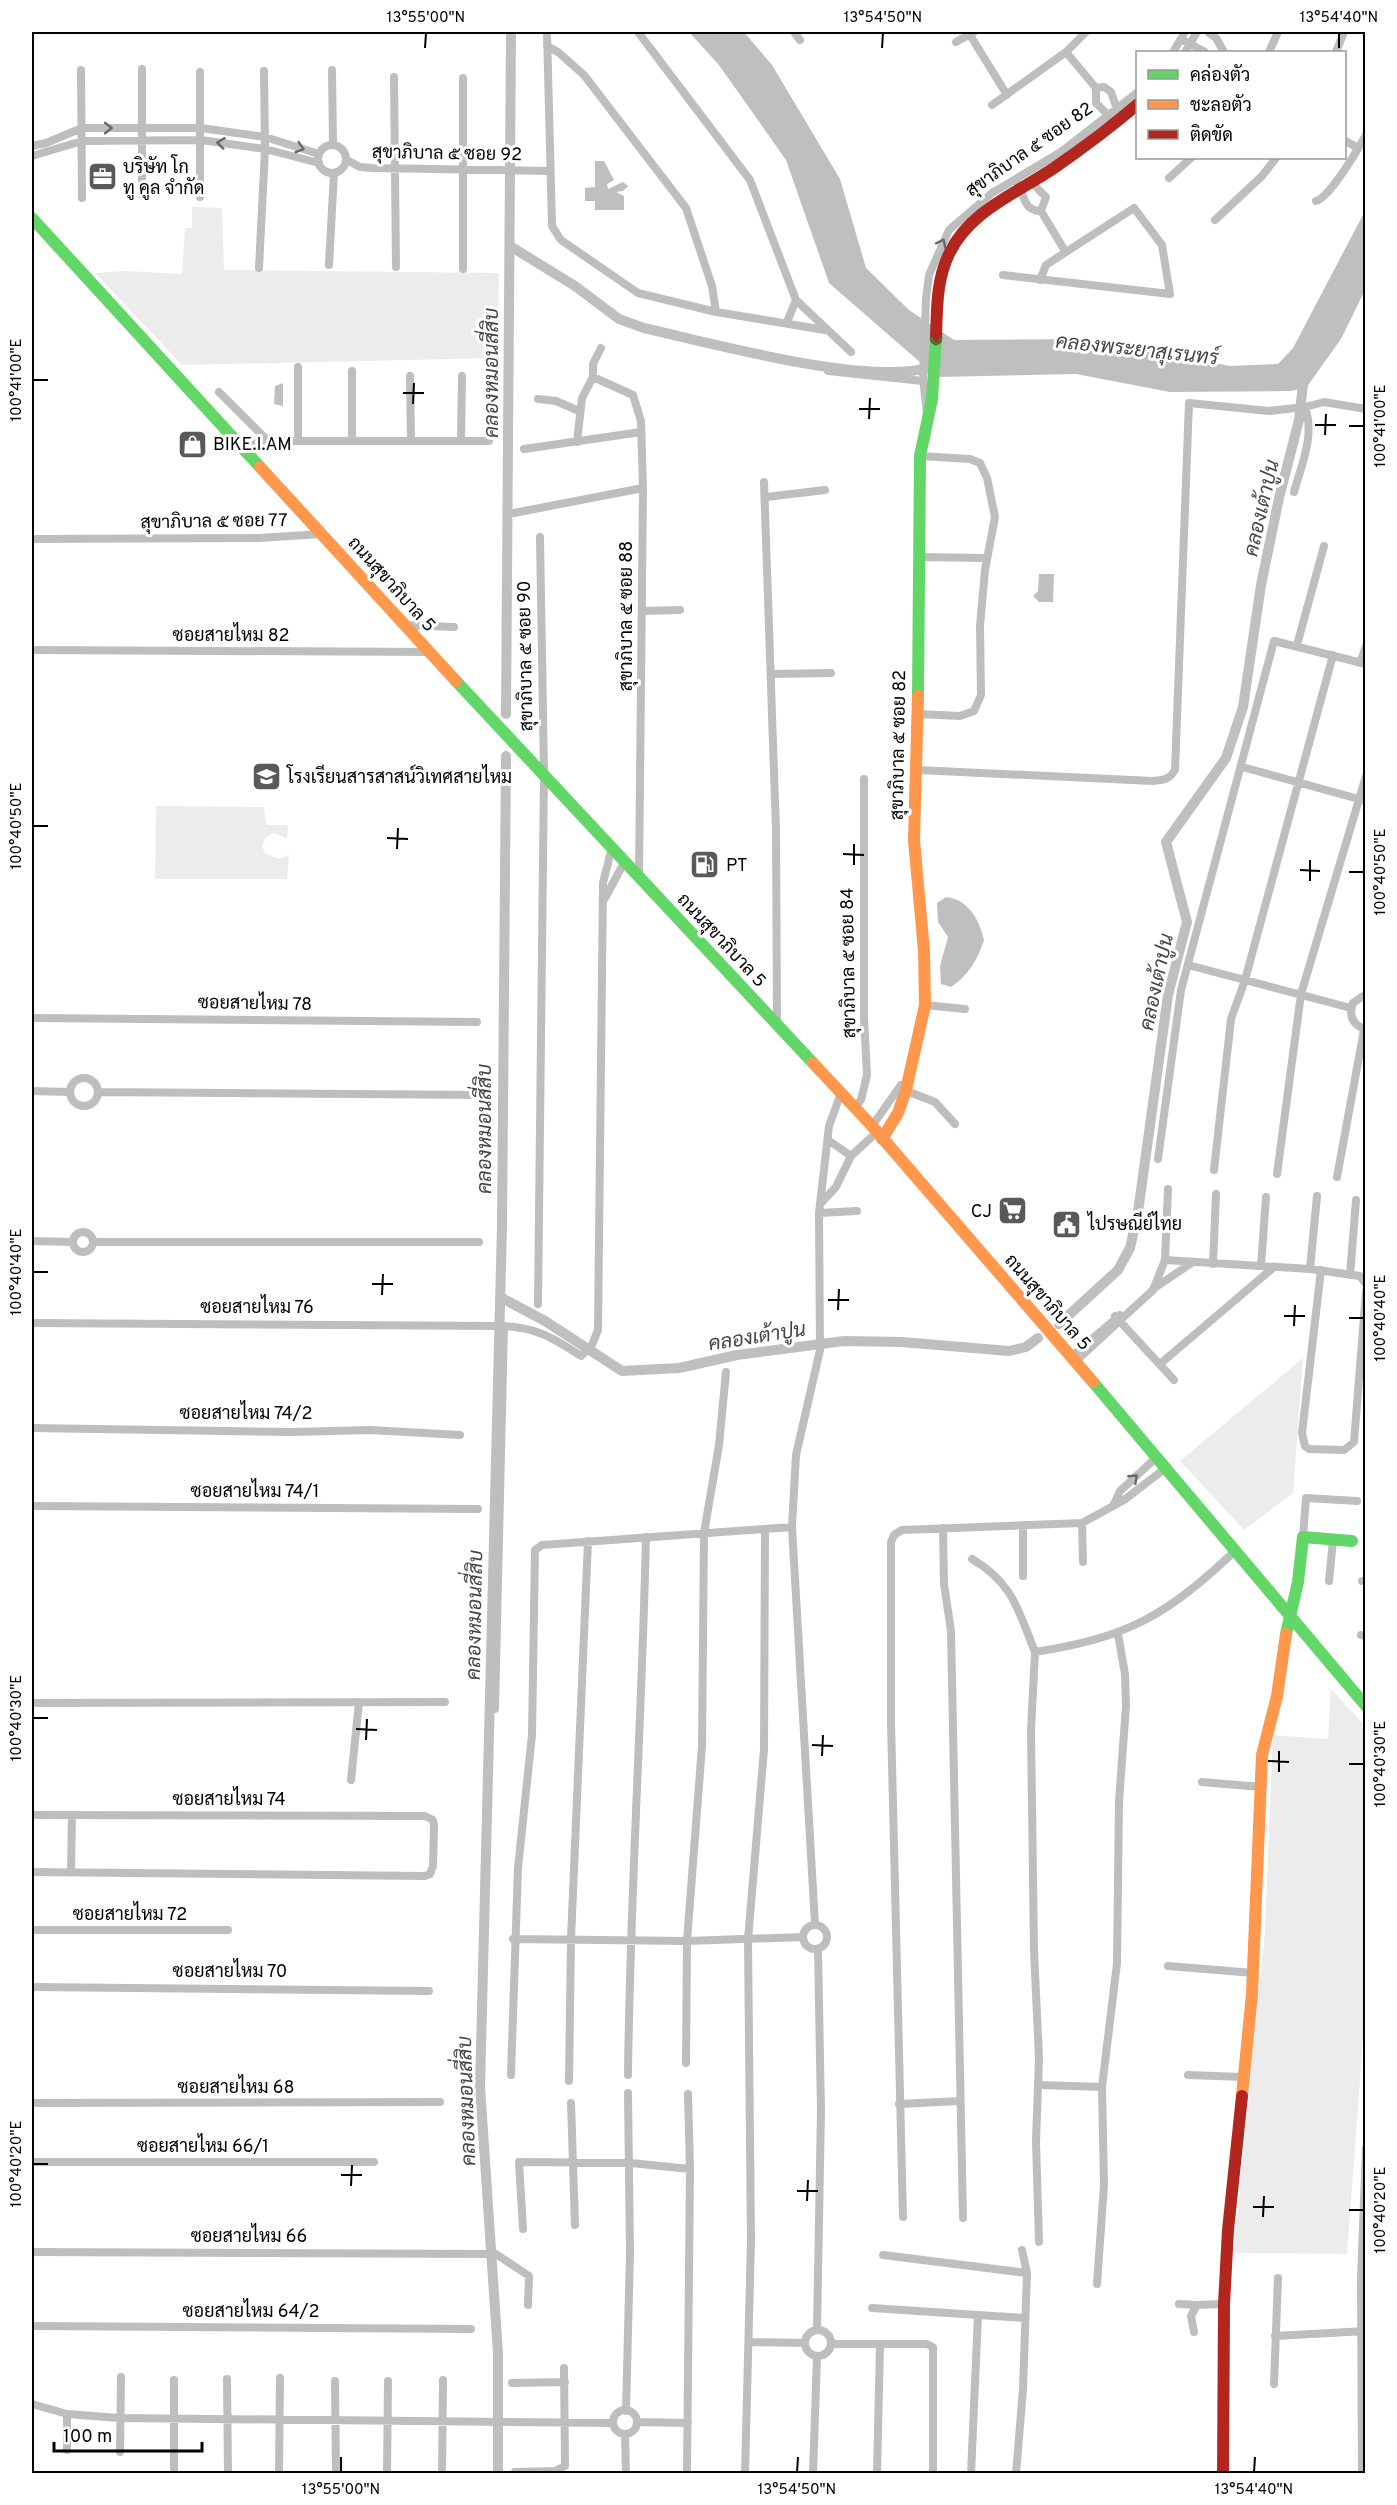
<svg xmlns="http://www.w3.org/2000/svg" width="1397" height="2505" viewBox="0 0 1397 2505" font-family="Overpass,Sarabun,sans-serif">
	<rect width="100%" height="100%" fill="#fff"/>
	<path fill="#ececec" d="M 192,207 L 222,208 L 224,270 L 499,273 L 497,358 L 182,365 L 95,273 L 126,271 L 182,274 L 185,228 L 192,228 Z
		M 156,806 L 264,807 L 266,825 L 288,825 L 287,838 L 273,833 L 266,837 L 262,846 L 265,853 L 278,859 L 289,855 L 287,879 L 155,879 Z
		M 1303,1358 L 1293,1493 L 1244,1530 L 1180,1461 Z
		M 1331,1689 L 1366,1727 L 1366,2001 L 1347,2254 L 1234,2253 L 1265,1931 L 1273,1735 L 1328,1739 Z"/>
	<path fill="#bfbfbf" d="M 689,32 L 744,32 L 772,65 L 840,179 L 866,268 L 909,310 L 954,340 L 1089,339 L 1230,366 L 1278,364 L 1293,348 L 1365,211 L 1365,290 L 1341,339 L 1306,388 L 1290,391 L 1170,392 L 1076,374 L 937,377 L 829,283 L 786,160 L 719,65 Z
		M 595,161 L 604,161 L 614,180 L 607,184 L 608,189 L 623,182 L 628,186 L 623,191 L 616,192 L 624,196 L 624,210 L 595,210 L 595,201 L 585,201 L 585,188 L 595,187 Z
		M 283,383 L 283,406 L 274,404 L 275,386 Z
		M 1039,574 L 1054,574 L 1053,602 L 1039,602 L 1033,596 L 1038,591 Z
		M 946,897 C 969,900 979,919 984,940 C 978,959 968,976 951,987 L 941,984 L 940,966 L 948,937 L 938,922 L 937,903 Z"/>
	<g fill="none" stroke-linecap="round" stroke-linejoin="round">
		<path stroke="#bfbfbf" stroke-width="10" d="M 510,246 L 575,286 L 619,319 L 644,328 C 712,343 868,387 931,367
			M 506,714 L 511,32
			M 500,1297 L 545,1321 L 622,1371 L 679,1368 L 737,1355 L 844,1341 L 902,1342 L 1009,1351 L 1026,1347 L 1038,1338
			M 1059,1324 L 1118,1270 L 1130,1248 L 1138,1212 L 1168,995 L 1187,922 L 1166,842 L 1226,758 L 1243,707 L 1261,585 L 1279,498 L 1299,420 L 1304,375
			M 498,2474 L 498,2353 L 480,2087 L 502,1226 L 506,756"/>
		<path stroke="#bebebe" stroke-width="8" d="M 547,32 L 552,226 L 561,240 L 638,293 L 716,312 L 825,330
			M 638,32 L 750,180 L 796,300 L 851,352
			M 794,32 L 800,40
			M 1208,32 L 1216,38 L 1224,52
			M 970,35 L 1007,95
			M 1181,39 L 1205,52
			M 956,42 L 974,32
			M 547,46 L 558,52 L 584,75 L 686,208 L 712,286 L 716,312
			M 1066,52 L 1096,88
			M 1173,52 L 1185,32
			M 1185,52 L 1197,32
			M 1269,52 L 1278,32
			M 1336,52 L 1344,32
			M 142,69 L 142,195
			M 81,70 L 82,198
			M 332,70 L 333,144
			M 200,72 L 200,197
			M 394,77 L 396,267
			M 1096,88 L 1104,87 L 1111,92 L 1118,112
			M 1096,88 L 1096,103 L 1112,119
			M 992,105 L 1066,52 L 1086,32
			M 1344,140 L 1358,148
			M318 159a14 14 0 1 1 28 0a14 14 0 1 1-28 0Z
			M 32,146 L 46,143 L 82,128 L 201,128 L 265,137 L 319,154
			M 32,156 L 82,141 L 201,140 L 265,149 L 319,163
			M 347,160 L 360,167 L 373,168 L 548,171
			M 1169,178 L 1191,158
			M 1016,179 C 1024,192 1022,211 1041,211
			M 1030,181 L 1046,197 L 1041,211
			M 1316,201 C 1330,197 1358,149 1366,135
			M 1041,211 L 1065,251
			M 1215,220 L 1262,176 L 1276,158
			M 329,265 L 334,173
			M 259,268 L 265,149 L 264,71
			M 463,269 L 463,78
			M 1003,275 L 1170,294 L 1162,245 L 1134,208 L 1046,265 L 1040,280
			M 787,322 L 796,300
			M 298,367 L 298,441
			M 352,371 L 352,441
			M 828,371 L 923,381
			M 410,376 L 411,441
			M 593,377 L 633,395 L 641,421 L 643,488
			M 219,392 L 268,441
			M 538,399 L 556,401 L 579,411
			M 927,414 L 923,378 L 926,299 L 929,275 L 949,230 L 992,193 L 1061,152 L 1138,92
			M 461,441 L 462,376
			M 577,442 L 582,398 L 593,377 L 593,364 L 601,348
			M 240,446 L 268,441 L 489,441
			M 524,449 L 641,432
			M 764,482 L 776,830 L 777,1024
			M 1294,492 C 1302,464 1315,435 1305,407
			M 766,497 L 825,490
			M 514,513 L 643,488 L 639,877
			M 32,539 L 259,538 L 321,534
			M 918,557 L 986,558
			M 642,611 L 680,610
			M 405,625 L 454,627
			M 1297,645 L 1324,546
			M 32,650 L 430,652
			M 1360,663 L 1366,646
			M 771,674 L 831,673
			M 917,714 L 960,716 L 974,711 L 981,695 L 980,626 L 985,570 L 995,517 L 987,478 L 980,463 L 970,459 L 920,456
			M 1242,767 L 1366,801
			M 918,770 L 1153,781 C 1163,780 1169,780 1175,770 L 1189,403 L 1269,411 L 1305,407 L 1324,402 L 1366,409
			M 605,898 L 625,861
			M 1188,965 L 1351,1008
			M 1366,994 L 1353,1003 C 1348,1016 1353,1025 1366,1030
			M 925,1005 L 965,1009
			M 32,1018 L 477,1022
			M70 1092a14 14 0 1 1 28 0a14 14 0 1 1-28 0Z
			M 899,1088 L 935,1102 L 955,1124
			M 32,1091 L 70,1092
			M 98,1092 L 484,1095
			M 854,1108 L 861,1100 L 867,1075 L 864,1018 L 864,779
			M 872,1126 L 901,1085
			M 828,1140 L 851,1156
			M 1158,1159 L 1181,990 L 1274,641 L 1366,664
			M 1214,1170 L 1231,1019 L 1245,980 L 1333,655
			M 1277,1174 L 1301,994 L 1366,776
			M 1337,1177 L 1364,1030
			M 821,1203 L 836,1187 L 851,1156 L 877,1132
			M 819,1213 L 857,1211
			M73 1242a10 10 0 1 1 20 0a10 10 0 1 1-20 0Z
			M 32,1241 L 73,1242
			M 94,1242 L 479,1242
			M 1165,1260 L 1310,1269 L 1360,1276 L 1366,1284
			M 1213,1264 L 1216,1194
			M 1261,1266 L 1266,1197
			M 1310,1269 L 1317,1196
			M 1321,1270 L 1302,1433 L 1305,1446 L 1309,1449 L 1344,1450 L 1354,1442 L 1366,1291
			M 1350,1275 L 1356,1200
			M 1153,1289 L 1193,1262
			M 538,1304 L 544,773 L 540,537
			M 1115,1316 L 1174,1380
			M 32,1323 L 504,1326 L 495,1709
			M 504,1326 C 538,1328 553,1338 581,1356 L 592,1345 L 598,1330 L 603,883 L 612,847
			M 1072,1356 L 1120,1315
			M 1076,1361 L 1153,1290 L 1165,1260 L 1168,1189
			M 1160,1364 L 1274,1267
			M 32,1428 L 293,1432 L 370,1430 L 460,1435
			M 1114,1504 L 1120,1491 L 1158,1456
			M 32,1506 L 478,1509
			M 1082,1523 L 1083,1562
			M 1023,1526 L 1023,1576
			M 943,1528 L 944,1584 L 951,1631 L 963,2218
			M 1303,1537 L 1306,1498 L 1357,1501
			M 972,1559 C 1013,1583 1018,1610 1035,1652
			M 1329,1581 L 1333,1540
			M 1362,1581 L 1366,1581
			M 1361,1635 L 1366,1636
			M 32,1703 L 445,1702
			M 351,1780 L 359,1702
			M 1202,1782 L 1261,1787
			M 32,1815 L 425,1816 L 433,1820 L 434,1825 L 433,1866 L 430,1874 L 425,1876 L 32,1872
			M 71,1873 L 72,1815
			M 815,1924 L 792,1527 L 796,1455 L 820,1350 L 819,1213 L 829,1126 L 841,1093
			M803 1937a12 12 0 1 1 24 0a12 12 0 1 1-24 0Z
			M 32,1930 L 228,1930
			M 513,1939 L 687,1941 L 803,1937
			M 1168,1966 L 1254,1973
			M 32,1987 L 429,1991
			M 686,2063 L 687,1941 L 702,1746 L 704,1533 L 719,1445 L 726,1372
			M 511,2075 L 518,1868 L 532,1735 L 535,1550 L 542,1545 L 792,1527
			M 628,2075 C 630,1895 642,1716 646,1537
			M 1188,2075 L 1243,2077
			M 569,2081 L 571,1939 L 588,1541
			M 1039,2085 L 1102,2087
			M 32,2103 L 440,2102
			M 571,2103 L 575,2225
			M 899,2104 L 960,2101
			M 32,2162 L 374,2162
			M 903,2217 L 891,1722 L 891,1542 L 894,1535 L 902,1530 L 1082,1523 L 1124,1500 L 1167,1467
			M 523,2229 L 519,2162 L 631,2163 L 690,2169
			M 1039,2242 L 1036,2142 L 1039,2058 L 1034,1951 L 1031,1731 L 1035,1652 C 1130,1637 1167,1615 1236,1550
			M 32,2252 L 496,2254 L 529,2276 L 528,2305
			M 883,2255 L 1027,2273
			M 1097,2284 L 1104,2185 L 1102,2087 L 1117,1963 L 1119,1801 L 1126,1706 L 1125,1674 L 1118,1634
			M 1179,2304 L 1197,2305
			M 872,2308 L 978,2315 L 971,2474
			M 978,2315 L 1025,2318
			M 32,2326 L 471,2329
			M 817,2330 L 821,2111 L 818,1949
			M805 2343a13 13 0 1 1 26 0a13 13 0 1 1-26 0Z
			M 1194,2332 L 1191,2316 L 1197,2305 L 1224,2304
			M 1275,2336 L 1366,2331
			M 750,2342 L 805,2343
			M 831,2344 L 927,2344 L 933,2347 L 933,2474
			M 227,2379 L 228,2474
			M 335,2381 L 336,2474
			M 512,2383 L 565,2382
			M 1274,2384 L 1278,2278
			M 32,2404 L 67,2414 L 119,2418 L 613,2423
			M613 2422a12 12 0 1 1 24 0a12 12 0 1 1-24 0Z
			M 626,2411 L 630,2253 L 628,2093
			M 637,2422 L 688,2423
			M 625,2434 L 626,2474
			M 67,2450 L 67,2414
			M 120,2452 L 121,2377
			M 515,2472 L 555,2471 L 565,2466 L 564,2368
			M 174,2474 L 174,2380
			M 279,2474 L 280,2378
			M 387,2474 L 388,2381
			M 442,2474 L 443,2380
			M 687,2474 L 690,2169 L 688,2094
			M 745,2474 L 751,2240 L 748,1940 L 764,1749 L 765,1530
			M 813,2474 L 817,2356
			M 877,2474 L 880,2345
			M 1016,2474 L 1023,2389 L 1027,2273 L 1022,2250
			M 1362,2474 L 1361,2279 L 1366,2148"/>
		<path stroke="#63d668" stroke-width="12" d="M 32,218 L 260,467
			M 456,681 L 813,1063
			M 918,696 L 920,456 L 932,399 L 936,339
			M 1093,1382 L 1366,1706
			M 1286,1634 L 1298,1582 L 1303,1537 L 1352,1541"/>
		<path stroke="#ff974d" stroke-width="12" d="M 260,467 L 456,681
			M 813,1063 L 872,1126 L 1093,1382
			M 882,1139 L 898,1113 L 906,1090 L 925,1005 L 924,951 L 914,840 L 918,696
			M 1242,2096 L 1252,1994 L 1262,1755 L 1277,1696 L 1286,1634"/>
		<path stroke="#b3261e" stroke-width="12" d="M 936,339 C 937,310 936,281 949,254 C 969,211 1017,193 1054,168 C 1083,148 1111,127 1138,104
			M 1223,2474 L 1224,2304 L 1228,2230 L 1242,2096"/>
	</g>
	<defs><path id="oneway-chevron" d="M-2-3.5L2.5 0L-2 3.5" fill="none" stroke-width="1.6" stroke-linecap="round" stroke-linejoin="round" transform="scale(1.5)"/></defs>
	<g stroke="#686868">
		<use href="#oneway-chevron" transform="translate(108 128)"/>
		<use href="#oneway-chevron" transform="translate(221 143) rotate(-173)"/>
		<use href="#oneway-chevron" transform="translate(300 148) rotate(17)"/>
		<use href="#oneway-chevron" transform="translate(942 243) rotate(-63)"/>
		<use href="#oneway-chevron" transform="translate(1134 1478) rotate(-43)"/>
	</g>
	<use stroke="#3b803e" href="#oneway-chevron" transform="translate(936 341) rotate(93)"/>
	<path fill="none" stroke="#000" stroke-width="2" d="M 425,48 L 426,33M 882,48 L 883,33M 1339,48 L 1339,33M 33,380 L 48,380M 403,393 L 424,393M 413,404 L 414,383M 859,409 L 880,409M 869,419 L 870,398M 1315,425 L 1336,425M 1349,426 L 1364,426M 1325,435 L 1326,414M 33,826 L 48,826M 387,838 L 408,839M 397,849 L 398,828M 843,854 L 864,855M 854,865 L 854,844M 1300,870 L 1320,871M 1349,872 L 1364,872M 1310,881 L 1310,860M 33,1272 L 48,1272M 372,1284 L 393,1284M 382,1295 L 383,1274M 828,1300 L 849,1300M 838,1310 L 839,1289M 1284,1316 L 1305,1316M 1349,1318 L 1364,1318M 1294,1326 L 1295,1305M 33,1718 L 48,1718M 356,1729 L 377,1730M 366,1740 L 367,1719M 812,1745 L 833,1746M 822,1756 L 823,1735M 1268,1761 L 1289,1762M 1349,1764 L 1364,1764M 1279,1772 L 1279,1751M 33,2164 L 48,2164M 341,2175 L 362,2175M 351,2186 L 352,2165M 797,2191 L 818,2191M 807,2201 L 808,2180M 1253,2207 L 1274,2207M 1349,2210 L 1364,2210M 1263,2217 L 1264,2196M 341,2472 L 341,2457M 797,2472 L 798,2457M 1254,2472 L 1255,2457"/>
	<defs>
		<symbol id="office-square" viewBox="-11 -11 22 22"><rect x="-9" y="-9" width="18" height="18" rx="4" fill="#595959" stroke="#fff"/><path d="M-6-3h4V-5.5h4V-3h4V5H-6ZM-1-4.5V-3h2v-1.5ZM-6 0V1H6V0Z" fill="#fff"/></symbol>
		<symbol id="shop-square" viewBox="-11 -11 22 22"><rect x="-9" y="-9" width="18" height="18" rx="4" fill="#595959" stroke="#fff"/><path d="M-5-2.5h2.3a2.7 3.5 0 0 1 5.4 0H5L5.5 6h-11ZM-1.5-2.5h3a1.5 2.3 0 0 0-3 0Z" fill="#fff"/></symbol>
		<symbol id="school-square" viewBox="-11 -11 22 22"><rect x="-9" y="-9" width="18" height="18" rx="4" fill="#595959" stroke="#fff"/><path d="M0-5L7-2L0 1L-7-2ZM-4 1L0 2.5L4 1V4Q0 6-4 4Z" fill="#fff"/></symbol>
		<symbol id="fuel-square" viewBox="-11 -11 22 22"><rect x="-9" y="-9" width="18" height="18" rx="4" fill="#595959" stroke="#fff"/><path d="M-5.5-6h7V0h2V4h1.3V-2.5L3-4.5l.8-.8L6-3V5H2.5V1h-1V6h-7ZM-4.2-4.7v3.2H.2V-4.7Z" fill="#fff"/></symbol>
		<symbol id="supermarket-square" viewBox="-11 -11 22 22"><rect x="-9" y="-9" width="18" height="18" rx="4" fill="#595959" stroke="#fff"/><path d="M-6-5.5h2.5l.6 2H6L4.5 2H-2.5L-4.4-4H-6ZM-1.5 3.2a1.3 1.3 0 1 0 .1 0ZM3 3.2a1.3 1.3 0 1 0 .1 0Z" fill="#fff"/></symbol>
		<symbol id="civic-square" viewBox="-11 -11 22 22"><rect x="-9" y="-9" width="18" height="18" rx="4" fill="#595959" stroke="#fff"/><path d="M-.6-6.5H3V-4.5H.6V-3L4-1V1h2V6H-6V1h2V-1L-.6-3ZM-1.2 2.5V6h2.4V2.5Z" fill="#fff"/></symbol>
	</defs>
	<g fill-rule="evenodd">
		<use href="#office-square" x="86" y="160" width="33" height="33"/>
		<use href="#shop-square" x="176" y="428" width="33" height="33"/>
		<use href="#school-square" x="250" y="760" width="33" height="33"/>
		<use href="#fuel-square" x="688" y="848" width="33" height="33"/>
		<use href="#supermarket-square" x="996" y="1194" width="33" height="33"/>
		<use href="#civic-square" x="1050" y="1208" width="33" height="33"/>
	</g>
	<g text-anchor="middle" stroke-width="6" stroke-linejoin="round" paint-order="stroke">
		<g font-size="18" fill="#000" stroke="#fff">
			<text transform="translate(1029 149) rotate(-35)" y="6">สุขาภิบาล ๕ ซอย 82</text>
			<text transform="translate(447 153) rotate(1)" y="6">สุขาภิบาล ๕ ซอย 92</text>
			<text transform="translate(214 521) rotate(-1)" y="6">สุขาภิบาล ๕ ซอย 77</text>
			<text transform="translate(392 584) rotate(48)" y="6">ถนนสุขาภิบาล 5</text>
			<text transform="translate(626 616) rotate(-90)" y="6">สุขาภิบาล ๕ ซอย 88</text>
			<text x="231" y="641">ซอยสายไหม 82</text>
			<text transform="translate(525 656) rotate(-91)" y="6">สุขาภิบาล ๕ ซอย 90</text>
			<text transform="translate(898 745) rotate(-89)" y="6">สุขาภิบาล ๕ ซอย 82</text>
			<text transform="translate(722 940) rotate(47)" y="6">ถนนสุขาภิบาล 5</text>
			<text transform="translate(848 963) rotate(-91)" y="6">สุขาภิบาล ๕ ซอย 84</text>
			<text transform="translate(255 1003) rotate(1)" y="6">ซอยสายไหม 78</text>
			<text transform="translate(1048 1302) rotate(49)" y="6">ถนนสุขาภิบาล 5</text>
			<text x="257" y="1313">ซอยสายไหม 76</text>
			<text x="246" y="1419">ซอยสายไหม 74/2</text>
			<text x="255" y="1497">ซอยสายไหม 74/1</text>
			<text x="229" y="1805">ซอยสายไหม 74</text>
			<text x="130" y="1920">ซอยสายไหม 72</text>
			<text x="230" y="1977">ซอยสายไหม 70</text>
			<text x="236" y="2093">ซอยสายไหม 68</text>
			<text x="203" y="2152">ซอยสายไหม 66/1</text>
			<text x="249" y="2242">ซอยสายไหม 66</text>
			<text x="251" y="2317">ซอยสายไหม 64/2</text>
		</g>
		<g font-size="18" fill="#000" stroke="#fff" text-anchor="start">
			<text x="123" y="173">บริษัท โก<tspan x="123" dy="21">ทู คูล จำกัด</tspan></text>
			<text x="213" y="450">BIKE.I.AM</text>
			<text x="287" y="783">โรงเรียนสารสาสน์วิเทศสายไหม</text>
			<text x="726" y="871">PT</text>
			<text x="992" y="1217" text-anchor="end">CJ</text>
			<text x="1088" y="1230">ไปรษณีย์ไทย</text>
		</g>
		<g font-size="20" font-style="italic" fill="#444" stroke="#fff">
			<text transform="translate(1137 349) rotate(6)" y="7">คลองพระยาสุเรนทร์</text>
			<text transform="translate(491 373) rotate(-90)" y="7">คลองหมอนสี่สิบ</text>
			<text transform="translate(1261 508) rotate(-77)" y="7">คลองเต้าปูน</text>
			<text transform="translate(1156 982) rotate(-78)" y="7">คลองเต้าปูน</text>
			<text transform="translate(484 1129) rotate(-90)" y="7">คลองหมอนสี่สิบ</text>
			<text transform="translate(757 1336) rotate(-9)" y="7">คลองเต้าปูน</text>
			<text transform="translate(474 1615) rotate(-89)" y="7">คลองหมอนสี่สิบ</text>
			<text transform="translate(466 2101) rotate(-92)" y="7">คลองหมอนสี่สิบ</text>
		</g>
	</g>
	<rect width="1397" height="2505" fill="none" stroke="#ffffff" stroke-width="66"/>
	<rect x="1136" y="51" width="210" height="108" fill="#ffffff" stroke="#999999" stroke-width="1.5"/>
	<rect x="1148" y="70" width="30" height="9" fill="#63d668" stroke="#999999" stroke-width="1.5"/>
	<text x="1190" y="81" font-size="18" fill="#000000">คล่องตัว</text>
	<rect x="1148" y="100" width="30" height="9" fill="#ff974d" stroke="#999999" stroke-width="1.5"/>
	<text x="1190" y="111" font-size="18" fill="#000000">ชะลอตัว</text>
	<rect x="1148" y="130" width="30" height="9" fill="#b3261e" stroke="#999999" stroke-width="1.5"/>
	<text x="1190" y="141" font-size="18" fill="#000000">ติดขัด</text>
	<path d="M54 2442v9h148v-9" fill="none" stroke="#000000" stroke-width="3"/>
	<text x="63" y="2442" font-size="18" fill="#000000" stroke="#ffffff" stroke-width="4.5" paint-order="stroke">100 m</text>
	<rect x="33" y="33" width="1331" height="2439" fill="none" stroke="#000" stroke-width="2"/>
	<g font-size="15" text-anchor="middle" fill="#000">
		<text x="426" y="22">13°55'00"N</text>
		<text x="883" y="22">13°54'50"N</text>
		<text x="1339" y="22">13°54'40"N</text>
		<text transform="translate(16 380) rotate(-90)" y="5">100°41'00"E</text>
		<text transform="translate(1380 426) rotate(-90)" y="5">100°41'00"E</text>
		<text transform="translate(16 826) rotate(-90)" y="5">100°40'50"E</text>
		<text transform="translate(1380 872) rotate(-90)" y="5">100°40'50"E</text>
		<text transform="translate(16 1272) rotate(-90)" y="5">100°40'40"E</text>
		<text transform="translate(1380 1318) rotate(-90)" y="5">100°40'40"E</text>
		<text transform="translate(16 1718) rotate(-90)" y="5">100°40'30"E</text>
		<text transform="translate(1380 1764) rotate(-90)" y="5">100°40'30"E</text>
		<text transform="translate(16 2164) rotate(-90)" y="5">100°40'20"E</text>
		<text transform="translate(1380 2210) rotate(-90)" y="5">100°40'20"E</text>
		<text x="341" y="2494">13°55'00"N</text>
		<text x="797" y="2494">13°54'50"N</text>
		<text x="1254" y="2494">13°54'40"N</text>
	</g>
</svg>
